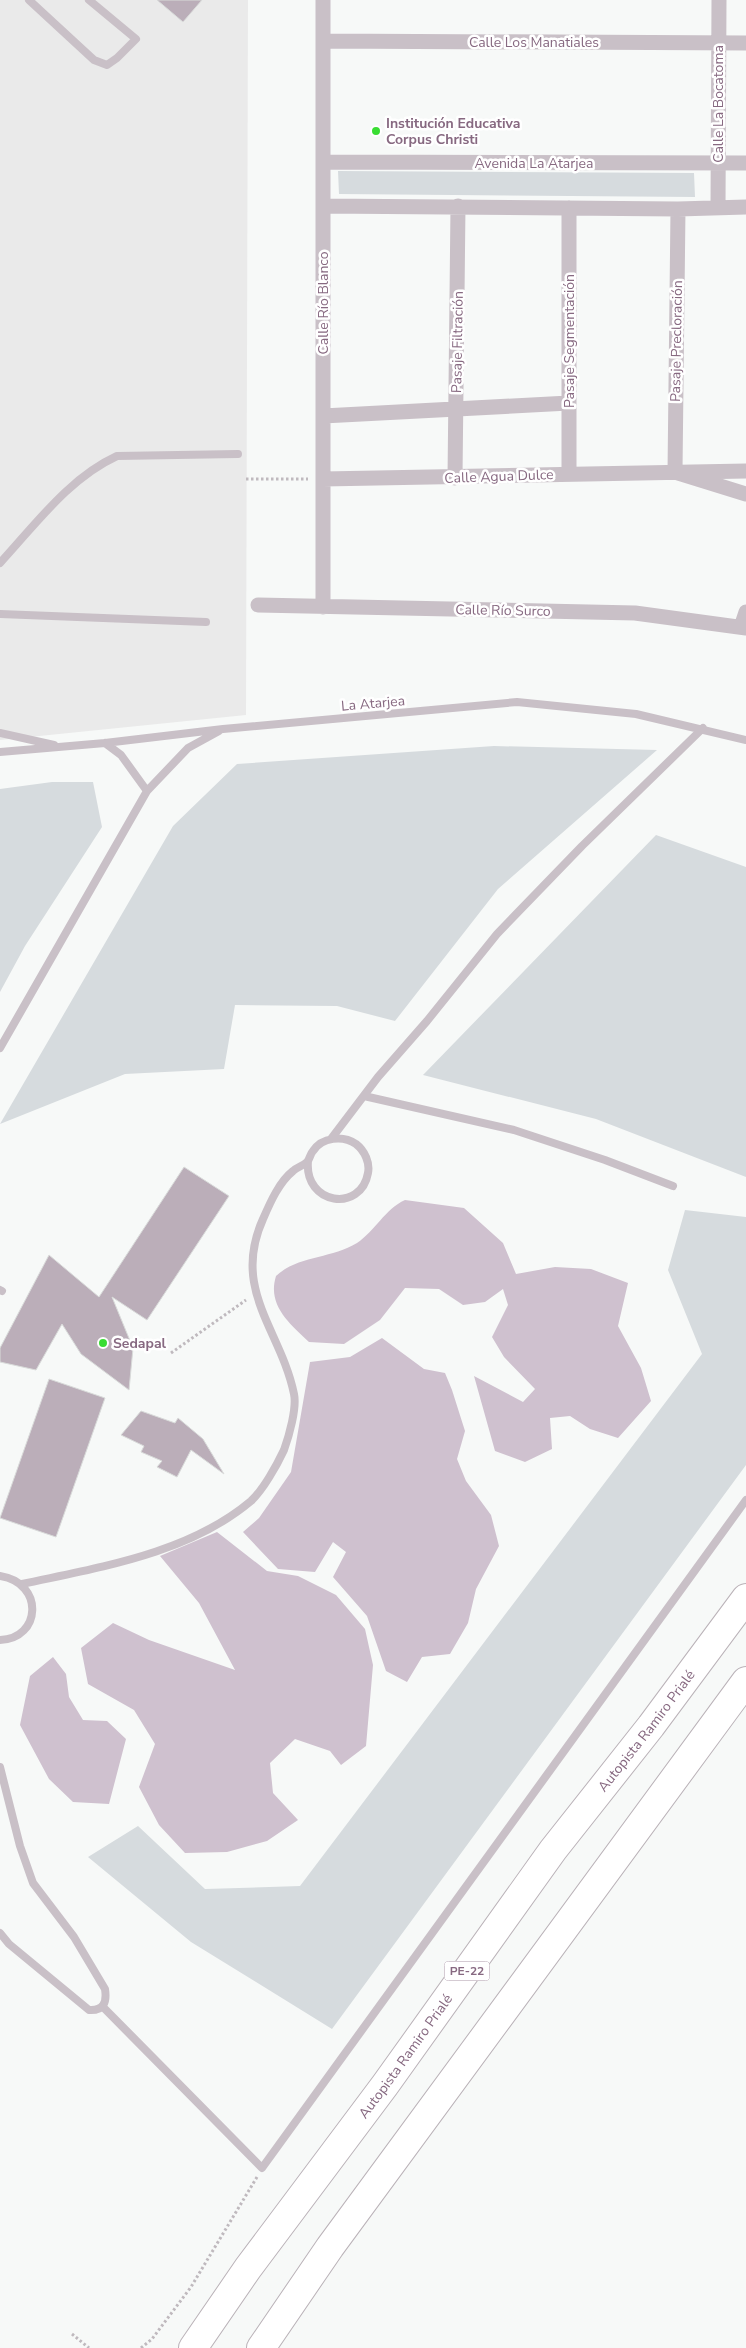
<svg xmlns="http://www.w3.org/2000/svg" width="746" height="2348" viewBox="0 0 746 2348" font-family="'Nunito Sans',sans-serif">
	<rect width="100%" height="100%" fill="#f7f9f8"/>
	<path fill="#eaeaea" d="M 0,0 L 248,0 L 246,715 L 0,740 Z"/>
	<path fill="#d6dbde" d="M 338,171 L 694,173 L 695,197 L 339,194 Z
		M 494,746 L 657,750 L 498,889 L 395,1021 L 337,1006 L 235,1005 L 224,1069 L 125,1074 L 0,1124 L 173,826 L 237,764 Z
		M 52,782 L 93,782 L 102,827 L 25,946 L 0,992 L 0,789 Z
		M 656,835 L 746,867 L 746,1177 L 596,1119 L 423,1075 Z
		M 685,1210 L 746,1217 L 746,1465 L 332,2029 L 191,1942 L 88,1857 L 138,1826 L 205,1889 L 300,1886 L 702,1354 L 668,1270 Z"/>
	<path fill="#cfc1cf" d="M 405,1200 L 464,1208 L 503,1243 L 516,1274 L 555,1267 L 591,1269 L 628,1283 L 618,1326 L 641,1368 L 651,1401 L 618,1438 L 590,1429 L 570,1416 L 550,1418 L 552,1449 L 525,1462 L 495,1451 L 474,1376 L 523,1402 L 535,1389 L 504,1357 L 492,1337 L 508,1305 L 503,1289 L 485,1302 L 463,1305 L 439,1289 L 405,1288 L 380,1320 L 344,1344 L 309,1342 C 289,1323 267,1305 276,1276 C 299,1255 331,1259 357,1243 C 375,1231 385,1209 405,1200 Z
		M 382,1338 L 424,1369 L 445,1373 L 452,1390 L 465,1431 L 457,1459 L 466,1481 L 491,1515 L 499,1546 L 476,1589 L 468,1623 L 450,1654 L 422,1657 L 407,1682 L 386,1671 L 367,1616 L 333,1577 L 346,1552 L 333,1542 L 315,1572 L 278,1569 L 243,1532 L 259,1518 L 291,1472 L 310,1362 L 350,1357 Z
		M 217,1532 L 267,1571 L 298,1576 L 336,1595 L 365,1629 L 373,1665 L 366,1746 L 341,1765 L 330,1751 L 295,1739 L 270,1763 L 273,1793 L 298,1820 L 267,1841 L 227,1852 L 185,1853 L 159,1825 L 139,1787 L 155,1744 L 134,1710 L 88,1684 L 81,1648 L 113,1623 L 149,1640 L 235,1670 L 199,1603 L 160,1556 Z
		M 53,1657 L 66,1674 L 69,1697 L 83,1720 L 107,1721 L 126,1739 L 109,1804 L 73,1802 L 49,1779 L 20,1725 L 30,1676 Z"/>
	<path fill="#bbaeb9" stroke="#d9dbda" d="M 157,0 L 202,0 L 183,22 Z
		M 184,1167 L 229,1196 L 147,1320 L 112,1297 L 133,1348 L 129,1390 L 81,1354 L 62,1324 L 36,1370 L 0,1362 L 0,1348 L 49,1255 L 99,1297 Z
		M 49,1379 L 105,1398 L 56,1537 L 0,1518 Z
		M 141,1411 L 175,1423 L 178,1418 L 203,1439 L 224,1474 L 191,1450 L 177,1477 L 157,1467 L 162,1461 L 141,1452 L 144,1446 L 121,1435 Z"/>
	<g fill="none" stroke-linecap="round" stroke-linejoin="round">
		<defs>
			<g id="highway">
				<path id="s1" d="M 193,2348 L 248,2268 L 385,2085 L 553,1850 L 651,1726 L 746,1598"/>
				<path d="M 261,2348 L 330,2247 L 746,1681"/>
			</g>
		</defs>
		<use href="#highway" stroke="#bab2b8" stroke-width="30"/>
		<path stroke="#bfb9be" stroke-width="3" stroke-dasharray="2.5 2.5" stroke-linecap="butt" d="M 246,479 L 308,479
			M 171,1353 L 246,1300
			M 72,2334 L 89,2348
			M 141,2348 L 152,2339 L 191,2287 L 257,2177"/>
		<path stroke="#c9c0c7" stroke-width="8" d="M 29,0 L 94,60 L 107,65 L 117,58 L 136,39 L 89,0
			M 0,563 C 36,524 69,478 117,456 L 238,454
			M 0,614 L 206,622
			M 0,733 L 54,745
			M 105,743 L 121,755 L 147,791
			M 0,752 L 105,743 L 223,729 L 517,702 L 636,714 L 746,740
			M 0,1048 L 147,791 L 188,748 L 219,731
			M 364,1096 L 514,1130 L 605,1160 L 673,1186
			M 331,1139 L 378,1077 L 427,1021 L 497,934 L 582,846 L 703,728
			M 0,1290 L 2,1291
			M 0,1576 C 45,1583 41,1639 0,1640
			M 22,1584 C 100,1567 188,1554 251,1501 C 263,1490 277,1465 284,1450 C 289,1436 297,1408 294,1394 C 281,1330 231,1290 263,1219 C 270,1203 279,1182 293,1171 C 297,1167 303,1166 307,1162 C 310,1159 310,1154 313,1151 C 322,1137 343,1135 356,1144 C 365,1151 370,1163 368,1173 C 361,1213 304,1205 308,1161
			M 0,1767 L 20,1846 L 33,1883 L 74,1937 L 105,1989 C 107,2002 104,2011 89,2010 L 9,1944 L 0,1933
			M 103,2007 L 262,2168 L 746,1500"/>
		<path stroke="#c9c0c7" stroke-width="15" d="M 323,0 L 323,607
			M 323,41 L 746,43
			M 323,162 L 746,163
			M 323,206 L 678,209 L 746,207
			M 718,207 L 719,0
			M 678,209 L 675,472 L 746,494
			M 323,416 L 569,403
			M 569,474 L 569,208
			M 455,478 L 458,206
			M 323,479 L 746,471
			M 258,605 L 635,613 L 746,628
			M 741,627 L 746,612"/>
		<use href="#highway" stroke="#fff" stroke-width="28"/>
	</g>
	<g fill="#39dd33" stroke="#fff" stroke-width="2">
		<circle cx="376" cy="131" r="5"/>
		<circle cx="103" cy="1343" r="5"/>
	</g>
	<g text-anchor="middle" stroke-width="5" stroke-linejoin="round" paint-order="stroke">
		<rect fill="#fff" stroke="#ab96a7" stroke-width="1" x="444.5" y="1961.5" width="45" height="19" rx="4"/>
		<g font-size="12" font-weight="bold" fill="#876981">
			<text x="467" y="1975">PE-22</text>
		</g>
		<g font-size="14" fill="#876981" stroke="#fff">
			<text x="534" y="47">Calle Los Manatiales</text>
			<text transform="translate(718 104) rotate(-90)" y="5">Calle La Bocatoma</text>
			<text x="534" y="168">Avenida La Atarjea</text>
			<text transform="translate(323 303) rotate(-90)" y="5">Calle Río Blanco</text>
			<text transform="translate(569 341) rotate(-90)" y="5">Pasaje Segmentación</text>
			<text transform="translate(676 341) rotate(-89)" y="5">Pasaje Precloración</text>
			<text transform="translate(457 342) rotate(-89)" y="5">Pasaje Filtración</text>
			<text transform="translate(499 476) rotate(-2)" y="5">Calle Agua Dulce</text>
			<text transform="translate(503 610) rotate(1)" y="5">Calle Río Surco</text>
			<text transform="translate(373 703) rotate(-5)" y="5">La Atarjea</text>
			<text dy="5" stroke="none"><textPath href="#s1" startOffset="766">Autopista Ramiro Prialé</textPath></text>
			<text dy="5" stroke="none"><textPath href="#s1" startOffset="361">Autopista Ramiro Prialé</textPath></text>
		</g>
		<g font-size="14" font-weight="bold" fill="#876981" stroke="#fff" text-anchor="start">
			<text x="386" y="128">Institución Educativa<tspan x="386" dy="16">Corpus Christi</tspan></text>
			<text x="113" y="1348">Sedapal</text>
		</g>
	</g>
</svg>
